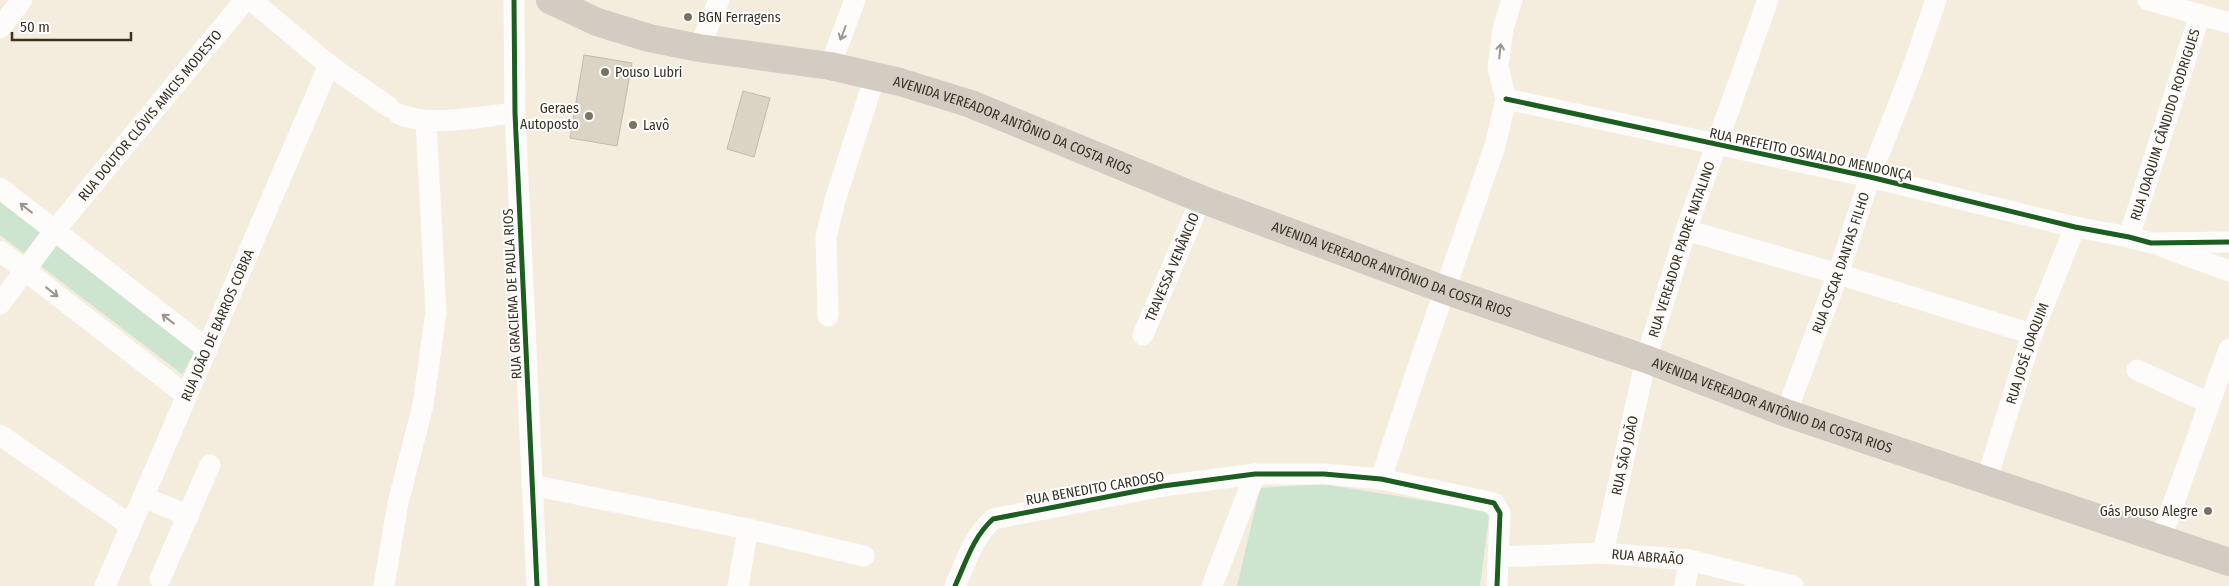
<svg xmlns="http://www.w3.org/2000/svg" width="2229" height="586" viewBox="0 0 2229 586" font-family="'Fira Sans Condensed',sans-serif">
	<rect width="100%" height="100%" fill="#f4ecdd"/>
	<path fill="#cde5cf" d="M 0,202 L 195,352 L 182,374 L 0,235 Z
		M 1323,484 L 1483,510 L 1489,517 L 1480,586 L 1237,586 L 1260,488 Z"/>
	<path fill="#dbd3c3" stroke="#c1baae" d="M 584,55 L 632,63 L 617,146 L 570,138 Z
		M 743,91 L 770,98 L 754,157 L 727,149 Z"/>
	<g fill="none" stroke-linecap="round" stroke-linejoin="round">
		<g stroke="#fdfcfa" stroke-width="21">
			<path d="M 251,0 L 329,65 L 389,107"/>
			<path d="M 514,0 L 515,113 L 537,586"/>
			<path d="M 2148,0 L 2229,23"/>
			<path d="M 0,28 L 22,0"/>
			<path d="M 699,48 L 719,0"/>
			<path d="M 830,66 L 855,0"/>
			<path d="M 1506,99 L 1870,177 L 2075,227 L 2129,237 L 2151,243 L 2229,242"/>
			<path d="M 399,114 C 430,128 481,116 515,113"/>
			<path d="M 0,188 L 207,349"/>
			<path d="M 1686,230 L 1838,274 L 2032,334"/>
			<path id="s1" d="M 2129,237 L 2200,14"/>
			<path d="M 2163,247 L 2229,271"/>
			<path d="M 0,251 L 186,395"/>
			<path id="s2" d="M 0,304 L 55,230 L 245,0"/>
			<path d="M 828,316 L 826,237 L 836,197 L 875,76"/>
			<path id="s3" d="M 1143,335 L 1201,199"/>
			<path d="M 2137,370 L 2209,403"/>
			<path id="s4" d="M 1786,413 L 1838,274 L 1870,177 L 1912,70 L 1936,0"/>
			<path d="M 0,435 L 130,525"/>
			<path d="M 1381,479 L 1418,367 L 1495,146 L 1506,99 L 1498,67 L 1503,29 L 1512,0"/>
			<path id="s5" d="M 1986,482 L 2032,334 L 2075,227"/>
			<path d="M 532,485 L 748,529 L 864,556"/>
			<path d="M 143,497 L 189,516"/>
			<path d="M 2161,538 L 2229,349"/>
			<path id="s6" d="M 1603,553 L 1646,359 L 1686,230 L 1768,0"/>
			<path id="s7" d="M 1499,557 L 1603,553 L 1689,560 L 1793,586"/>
			<path d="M 160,579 L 210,465"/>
			<path id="s8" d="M 105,586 L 329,65"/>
			<path d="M 384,586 L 398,503 L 423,405 L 436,312 L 426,122"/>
			<path d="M 738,586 L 748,529"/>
			<path d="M 955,586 C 966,562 973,537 993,519 L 1163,486 L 1255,474 L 1324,474 L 1381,479 L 1494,503 L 1500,513 L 1497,586"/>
			<path d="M 1212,586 L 1255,474"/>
			<path d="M 1685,586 L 1689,560"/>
		</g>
		<path stroke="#d2ccc3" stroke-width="28" id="s9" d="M 550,0 L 597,22 L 649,38 L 699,48 L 830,66 L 900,82 L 971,104 L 1201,199 L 1445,290 L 1646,359 L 1786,413 L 2229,562"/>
		<defs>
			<path id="cycleway" d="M 514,0 L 515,113 L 537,586
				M 1506,99 L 1870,177 L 2075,227 L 2129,237 L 2151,243 L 2229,242
				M 955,586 C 966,562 973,537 993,519 L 1163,486 L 1255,474 L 1324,474 L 1381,479 L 1494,503 L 1500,513 L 1497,586"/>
		</defs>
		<use href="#cycleway" stroke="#fff" stroke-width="8"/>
		<use href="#cycleway" stroke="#1b5e20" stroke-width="5"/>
	</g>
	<defs><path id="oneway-shaft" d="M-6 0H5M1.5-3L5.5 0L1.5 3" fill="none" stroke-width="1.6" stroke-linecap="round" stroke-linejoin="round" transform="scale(1.25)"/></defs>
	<g stroke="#9a9790">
		<use href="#oneway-shaft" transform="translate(843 33) rotate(111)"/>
		<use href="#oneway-shaft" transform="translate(1500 51) rotate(-84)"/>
		<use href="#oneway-shaft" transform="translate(26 208) rotate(-142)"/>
		<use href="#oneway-shaft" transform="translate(52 292) rotate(38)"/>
		<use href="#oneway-shaft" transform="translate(168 319) rotate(-142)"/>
	</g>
	<g fill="#7a7365" stroke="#fff" stroke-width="2">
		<circle cx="688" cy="17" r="5"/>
		<circle cx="605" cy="72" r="5"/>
		<circle cx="589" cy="116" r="5"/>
		<circle cx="633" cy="125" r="5"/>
		<circle cx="2208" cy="511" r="5"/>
	</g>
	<g text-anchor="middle" stroke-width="4" stroke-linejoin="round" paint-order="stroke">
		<g font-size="14" fill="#383225" stroke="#fff" text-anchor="start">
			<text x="698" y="22">BGN Ferragens</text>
			<text x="615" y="77">Pouso Lubri</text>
			<text x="579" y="113" text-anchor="end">Geraes<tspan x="579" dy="16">Autoposto</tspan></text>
			<text x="643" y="130">Lavô</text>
			<text x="2198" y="516" text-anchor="end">Gás Pouso Alegre</text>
		</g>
		<g font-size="14" fill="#383225" stroke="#fff">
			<text dy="5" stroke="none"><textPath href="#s2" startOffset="241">RUA DOUTOR CLÓVIS AMICIS MODESTO</textPath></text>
			<text dy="5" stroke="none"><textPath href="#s1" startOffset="118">RUA JOAQUIM CÂNDIDO RODRIGUES</textPath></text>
			<text dy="5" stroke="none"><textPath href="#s9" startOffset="482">AVENIDA VEREADOR ANTÔNIO DA COSTA RIOS</textPath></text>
			<text transform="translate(1811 154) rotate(12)" y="5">RUA PREFEITO OSWALDO MENDONÇA</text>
			<text dy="5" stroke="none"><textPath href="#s6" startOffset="314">RUA VEREADOR PADRE NATALINO</textPath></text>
			<text dy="5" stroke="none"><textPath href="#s4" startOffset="160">RUA OSCAR DANTAS FILHO</textPath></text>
			<text dy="5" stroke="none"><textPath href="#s3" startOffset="74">TRAVESSA VENÂNCIO</textPath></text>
			<text dy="5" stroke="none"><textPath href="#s9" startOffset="888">AVENIDA VEREADOR ANTÔNIO DA COSTA RIOS</textPath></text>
			<text transform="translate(512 294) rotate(-93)" y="5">RUA GRACIEMA DE PAULA RIOS</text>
			<text dy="5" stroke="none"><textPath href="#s8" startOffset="284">RUA JOÃO DE BARROS COBRA</textPath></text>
			<text dy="5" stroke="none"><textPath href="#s5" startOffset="135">RUA JOSÉ JOAQUIM</textPath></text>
			<text dy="5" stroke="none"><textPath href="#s9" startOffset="1292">AVENIDA VEREADOR ANTÔNIO DA COSTA RIOS</textPath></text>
			<text dy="5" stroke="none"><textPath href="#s6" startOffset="100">RUA SÃO JOÃO</textPath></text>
			<text transform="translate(1095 488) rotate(-10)" y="5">RUA BENEDITO CARDOSO</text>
			<text dy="5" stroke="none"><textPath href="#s7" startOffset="149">RUA ABRAÃO</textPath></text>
		</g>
	</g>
	<path d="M12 32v8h119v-8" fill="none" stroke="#383225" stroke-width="2.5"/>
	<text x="20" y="32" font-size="15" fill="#383225" stroke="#ffffff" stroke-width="4" paint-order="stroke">50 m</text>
</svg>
